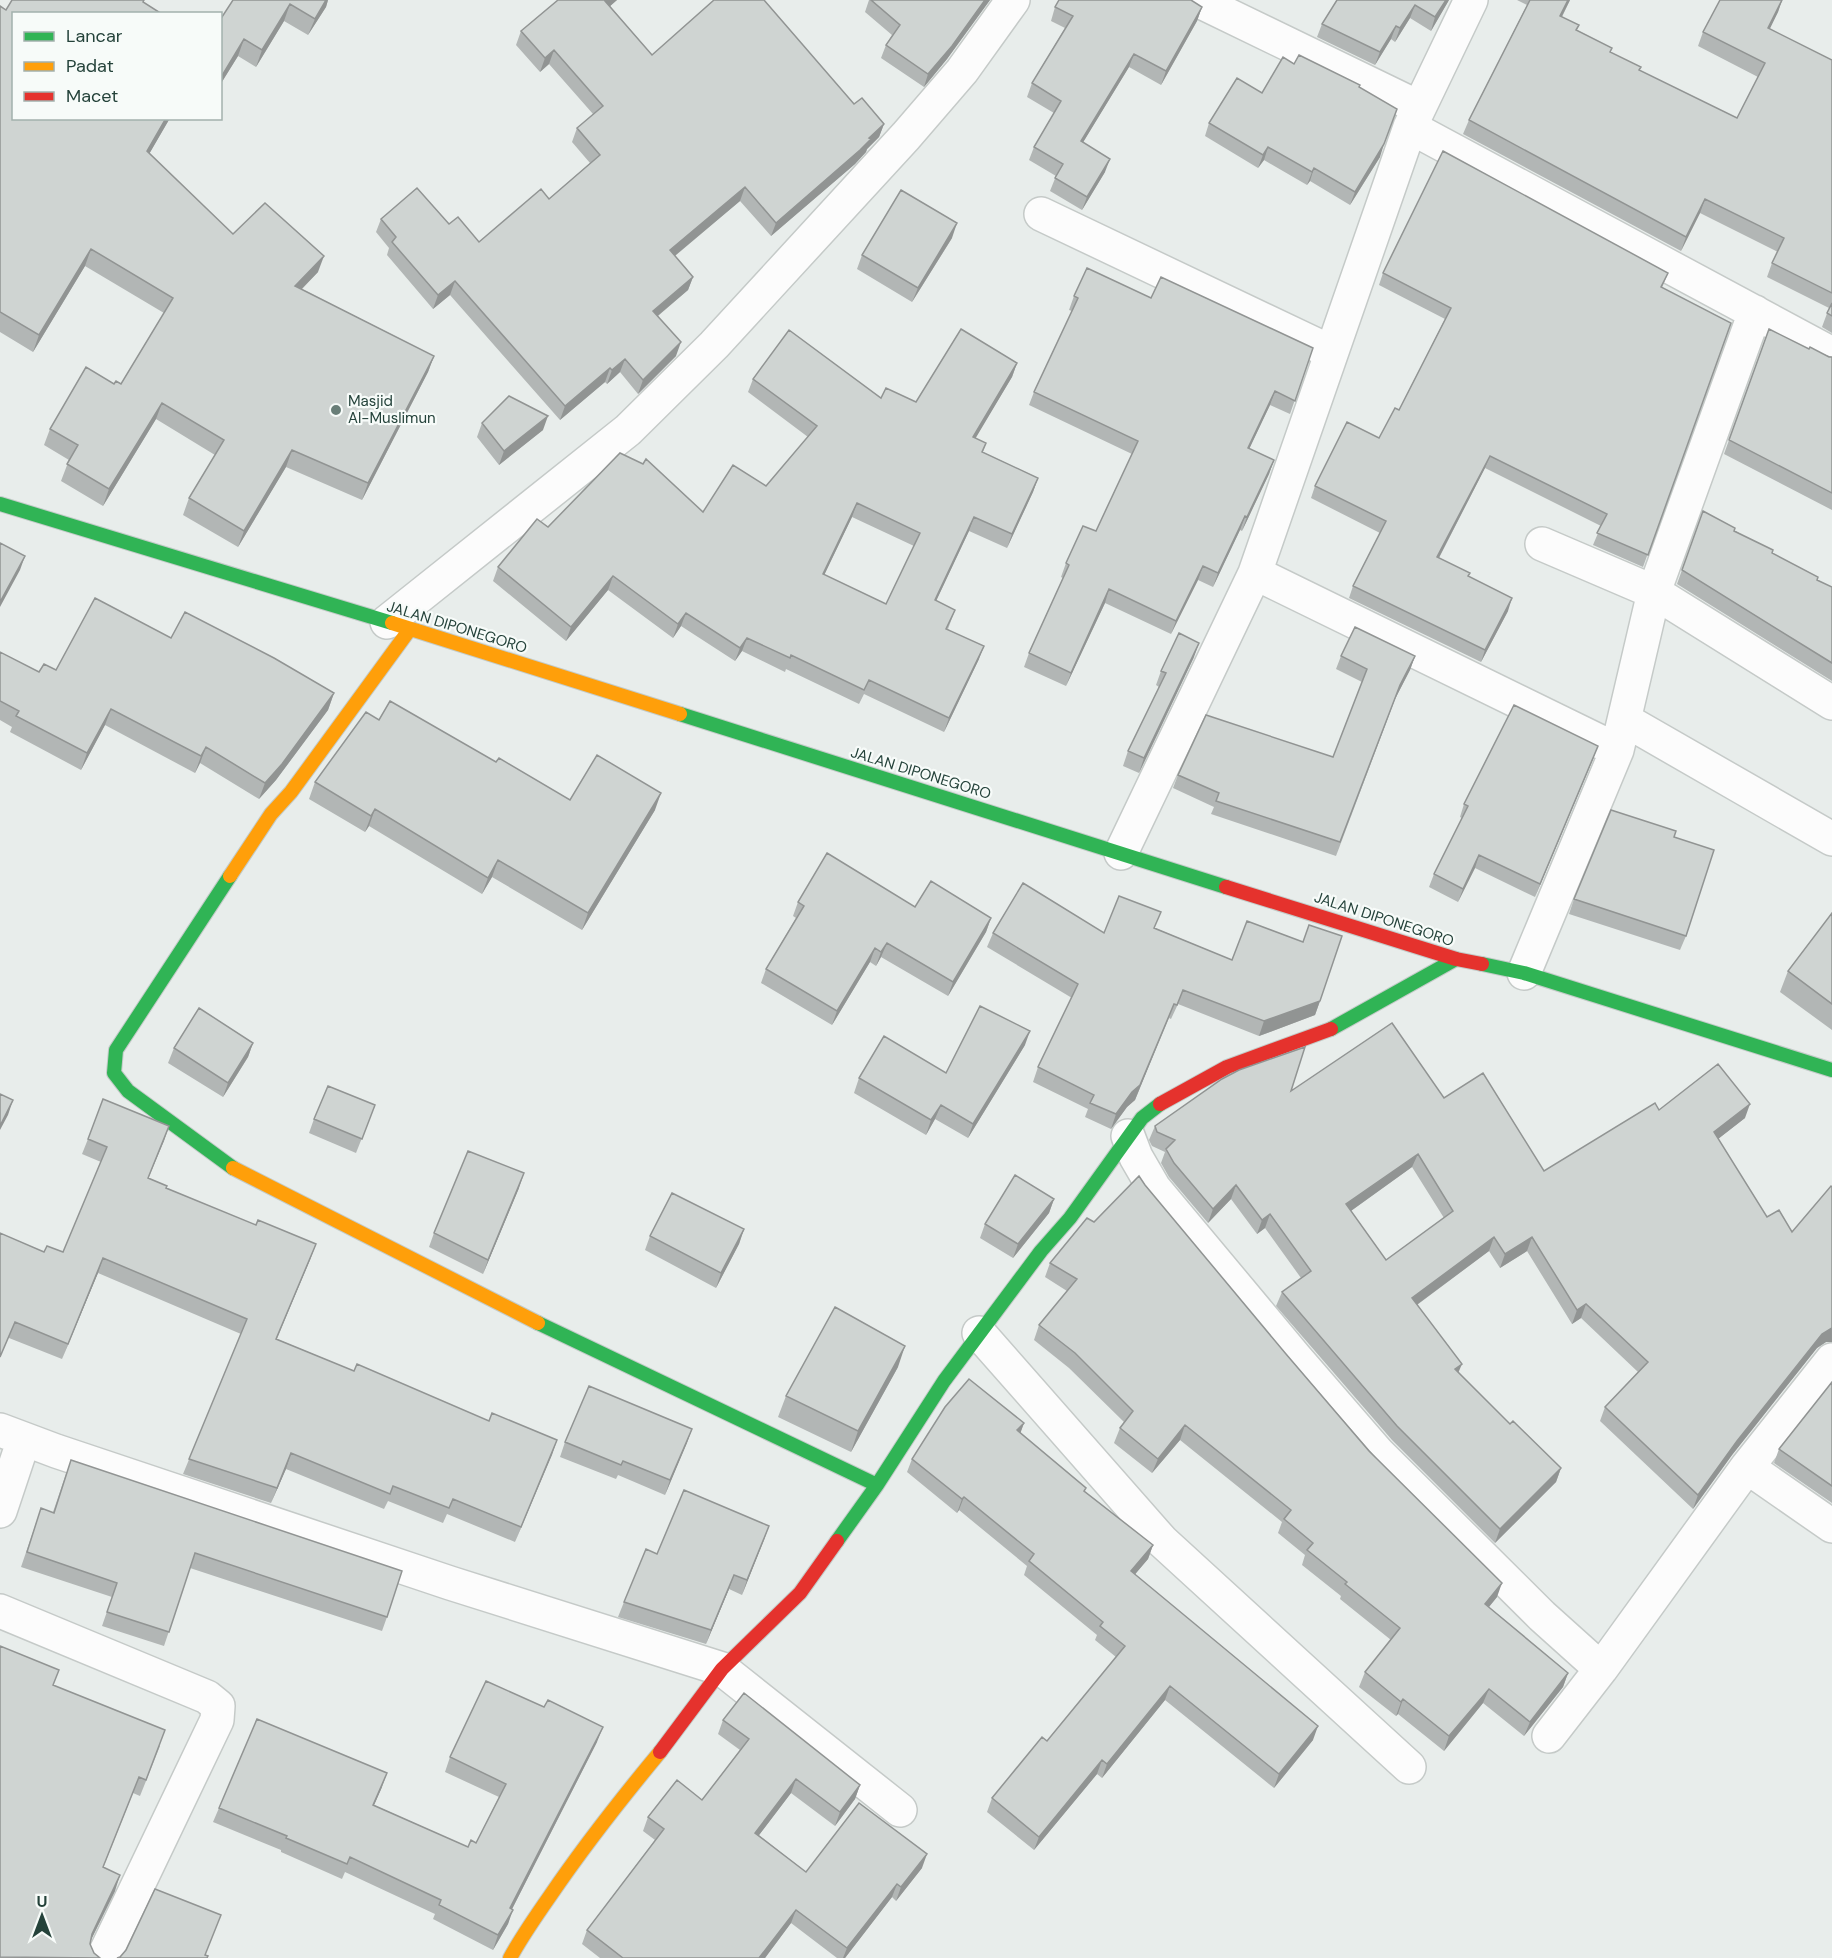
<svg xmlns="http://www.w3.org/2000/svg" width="1832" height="1958" viewBox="0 0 1832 1958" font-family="'DM Sans',sans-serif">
	<rect width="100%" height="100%" fill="#e8edeb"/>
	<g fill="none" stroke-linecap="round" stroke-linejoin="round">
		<defs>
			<path id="street" d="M 1197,0 L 1418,107
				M 1410,127 L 1832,354
				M 1041,214 L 1331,352
				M 1542,544 L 1654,592 L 1832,703
				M 1255,573 L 1617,750
				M 387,622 L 628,430 L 714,345 L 906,136 L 962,71 L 1013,0
				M 1625,720 L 1832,839
				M 1121,853 L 1255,573 L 1410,127 L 1471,0
				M 1524,973 L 1617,750 L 1654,592 L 1755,312
				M 1128,1136 L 1136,1157 L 1154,1188 L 1295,1357 L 1378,1453 L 1542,1616 L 1601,1669
				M 979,1333 L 1162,1541 L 1409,1767
				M 0,1430 L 56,1451 L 450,1583 L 722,1669 L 900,1810
				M 1747,1467 L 1832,1526
				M 0,1511 L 24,1439
				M 0,1611 L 207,1697 L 218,1706 L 217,1720 L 103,1958
				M 1549,1736 L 1601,1669 L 1747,1467 L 1832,1360"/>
			<path id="fast" d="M 0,504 L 392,623
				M 680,714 L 1226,887
				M 230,876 L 116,1050 L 114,1073 L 128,1091 L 233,1168
				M 1482,964 L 1524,973 L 1832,1070
				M 1331,1029 L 1456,959
				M 538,1323 L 877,1485
				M 837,1541 L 877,1485 L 944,1381 L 1041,1251 L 1070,1218 L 1142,1118 L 1160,1104"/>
			<path id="slow" d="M 392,623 L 680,714
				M 230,876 L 271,814 L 291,792 L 410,629
				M 233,1168 L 538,1323
				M 510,1958 C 522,1936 536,1916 550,1896 C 584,1846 621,1799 660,1752"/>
			<path id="jam" d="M 1226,887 L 1456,959 L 1482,964
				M 1160,1104 L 1227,1067 L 1331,1029
				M 660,1752 L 722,1669 L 800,1593 L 837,1541"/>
		</defs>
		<use href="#street" stroke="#c5cac8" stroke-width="36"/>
		<use href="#fast" stroke="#c3cbc8" stroke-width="16"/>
		<use href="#slow" stroke="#c3cbc8" stroke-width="16"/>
		<use href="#jam" stroke="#c3cbc8" stroke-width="16"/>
		<use href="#street" stroke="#fcfcfc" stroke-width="33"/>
		<use href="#fast" stroke="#30b455" stroke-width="14"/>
		<use href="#slow" stroke="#ff9f0a" stroke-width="14"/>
		<use href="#jam" stroke="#e5322d" stroke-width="14"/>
	</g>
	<path fill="#b2b6b5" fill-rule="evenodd" d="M 233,0 L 328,0 L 326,7 L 308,35 L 284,21 L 256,67 L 238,56 L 220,85 L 220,20 Z
		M 558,0 L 617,0 L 610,6 L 652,55 L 854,104 L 884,124 L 879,137 L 867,149 L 866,152 L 855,164 L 771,236 L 740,201 L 675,256 L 693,277 L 688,290 L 658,316 L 676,356 L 638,394 L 620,372 L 607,384 L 605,382 L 560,420 L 450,295 L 433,309 L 387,255 L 389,248 L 376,232 L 381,219 L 449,224 L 479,242 L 549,199 L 590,163 L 572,142 L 577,128 L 593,114 L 549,64 L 540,72 L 516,45 L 521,31 Z
		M 869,0 L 990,0 L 947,59 L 924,87 L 881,58 L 886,45 L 892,35 L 865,12 Z
		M 1337,0 L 1449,0 L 1431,31 L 1410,18 L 1395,42 L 1391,39 L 1375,65 L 1317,37 L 1322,24 Z
		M 1517,0 L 1570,0 L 1562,17 L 1579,25 L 1577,30 L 1612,48 L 1610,52 L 1640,71 L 1737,118 L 1758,77 L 1698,46 L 1703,32 L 1782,0 L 1778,12 L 1769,29 L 1832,60 L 1832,333 L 1822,327 L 1829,308 L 1767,277 L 1772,263 L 1778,252 L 1700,213 L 1681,251 L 1463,134 L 1469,120 L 1527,5 Z
		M 146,4 L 170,118 L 149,154 L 233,234 L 318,272 L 302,289 L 434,356 L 428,372 L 362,500 L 286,467 L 238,547 L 183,515 L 189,498 L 215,455 L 156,419 L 103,506 L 61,481 L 69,460 L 44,445 L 50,429 L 114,384 L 121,384 L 164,313 L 85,266 L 33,352 L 0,332 L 0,6 L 6,10 Z
		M 1055,7 L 1202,7 L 1197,21 L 1161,85 L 1129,67 L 1083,142 L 1105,172 L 1082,210 L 1050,191 L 1056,176 L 1029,160 L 1034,147 L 1054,113 L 1027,97 L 1032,83 L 1065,28 L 1051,21 Z
		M 1294,64 L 1360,87 L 1380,157 L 1350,205 L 1310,181 L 1307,185 L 1264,160 L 1258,168 L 1205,136 L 1209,123 L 1262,93 Z
		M 952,238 L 912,302 L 857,269 L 862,255 Z
		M 1383,273 L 1668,273 L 1662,288 L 1731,323 L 1643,567 L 1593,545 L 1601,526 L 1485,468 L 1439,558 L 1468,576 L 1508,611 L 1481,662 L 1349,598 L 1353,586 L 1380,533 L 1311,498 L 1315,486 L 1379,438 L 1399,410 L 1445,319 L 1379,285 Z
		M 1074,296 L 1151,298 L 1313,348 L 1290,414 L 1270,405 L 1249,449 L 1274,460 L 1269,474 L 1242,531 L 1240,530 L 1213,587 L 1198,580 L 1171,634 L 1105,603 L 1066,686 L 1024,667 L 1029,653 L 1063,578 L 1061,577 L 1066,563 L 1096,531 L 1132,454 L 1029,405 L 1034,392 L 1072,311 L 1069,310 Z
		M 1769,329 L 1809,349 L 1832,357 L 1832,510 L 1724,454 Z
		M 1017,363 L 1012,377 L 975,438 L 986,443 L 983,452 L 1038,478 L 1033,492 L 1007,548 L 969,531 L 936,601 L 955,610 L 948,629 L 979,659 L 944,732 L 864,694 L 859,704 L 786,669 L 785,672 L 742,651 L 735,661 L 681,626 L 673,638 L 608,590 L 566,641 L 493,581 L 498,567 L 548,527 L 703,512 L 766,486 L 808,437 L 748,392 L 753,379 L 881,398 L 916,402 ZM 852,517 L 914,546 L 886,604 L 824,575 Z
		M 482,423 L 543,430 L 499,465 L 477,437 Z
		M 1703,511 L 1772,553 L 1817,580 L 1832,587 L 1832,681 L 1677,584 Z
		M 171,638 L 334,693 L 328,710 L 276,780 L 259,799 L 200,763 L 195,773 L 105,725 L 81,770 L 10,732 L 12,727 L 0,720 L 0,652 L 39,672 L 56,670 Z
		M 1341,656 L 1415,656 L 1410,670 L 1395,699 L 1336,856 L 1211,814 L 1214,807 L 1173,788 L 1178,775 L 1333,757 L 1362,682 L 1336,669 Z
		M 1194,657 L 1139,773 L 1123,766 L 1128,751 L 1159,687 L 1156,685 L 1161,671 Z
		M 379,720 L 496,762 L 570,800 L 655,810 L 582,930 L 492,877 L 482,894 L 369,826 L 365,832 L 309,799 L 315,782 Z
		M 1593,759 L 1535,897 L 1475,868 L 1458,902 L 1429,887 L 1434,874 L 1462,818 L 1460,817 L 1464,804 Z
		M 1674,837 L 1686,936 L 1680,950 L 1569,914 L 1574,899 Z
		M 798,902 L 915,907 L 991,918 L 986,932 L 948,996 L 881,957 L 876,966 L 870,962 L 832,1025 L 761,983 L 766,969 L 796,918 L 793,916 Z
		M 1832,913 L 1832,1030 L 1780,992 L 1788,971 Z
		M 1155,928 L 1232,960 L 1303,942 L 1320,1001 L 1315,1015 L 1259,1036 L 1178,1004 L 1171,1019 L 1169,1018 L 1135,1100 L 1127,1107 L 1111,1129 L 1085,1117 L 1088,1109 L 1033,1082 L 1038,1067 L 1072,998 L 987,947 L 993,933 L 1104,933 Z
		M 253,1043 L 248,1057 L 223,1097 L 168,1063 L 174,1048 Z
		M 1025,1045 L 968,1138 L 935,1119 L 926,1135 L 854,1093 L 859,1078 L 946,1073 Z
		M 1291,1091 L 1444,1098 L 1544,1171 L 1659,1110 L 1745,1118 L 1718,1139 L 1826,1342 L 1817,1348 L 1732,1455 L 1693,1509 L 1600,1421 L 1605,1407 L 1638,1372 L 1581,1318 L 1572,1324 L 1527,1251 L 1500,1268 L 1489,1251 L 1417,1305 L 1458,1373 L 1510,1424 L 1561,1468 L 1556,1482 L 1495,1543 L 1392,1440 L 1276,1306 L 1282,1292 L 1301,1278 L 1265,1228 L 1257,1234 L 1231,1199 L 1208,1223 L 1169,1177 L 1161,1163 L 1165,1152 L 1152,1146 L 1149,1140 L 1155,1126 ZM 1412,1167 L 1444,1218 L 1386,1260 L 1351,1211 Z
		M 375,1105 L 356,1153 L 309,1133 L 314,1119 Z
		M 169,1126 L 148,1178 L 166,1188 L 256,1225 L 316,1244 L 277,1339 L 354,1371 L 489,1421 L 557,1440 L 515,1542 L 447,1514 L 443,1523 L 388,1501 L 384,1509 L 286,1469 L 271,1503 L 183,1474 L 241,1334 L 98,1273 L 62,1359 L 9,1338 L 0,1233 L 44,1252 L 63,1252 L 101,1162 L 82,1154 L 88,1139 Z
		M 1145,1185 L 1286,1354 L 1497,1597 L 1489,1607 L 1568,1673 L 1563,1687 L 1524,1736 L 1483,1703 L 1444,1751 L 1398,1714 L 1396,1716 L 1359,1687 L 1365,1672 L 1391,1640 L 1340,1599 L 1341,1596 L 1302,1565 L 1305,1555 L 1278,1533 L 1282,1522 L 1180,1440 L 1152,1473 L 1114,1443 L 1120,1428 L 1124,1422 L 1069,1368 L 1034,1340 L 1039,1325 L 1067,1291 L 1045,1277 L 1050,1263 L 1094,1222 Z
		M 519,1188 L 483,1274 L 429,1247 L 434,1233 Z
		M 1054,1199 L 1049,1213 L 1013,1258 L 980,1238 L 985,1224 Z
		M 744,1229 L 739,1244 L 716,1288 L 645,1250 L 650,1236 Z
		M 898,1367 L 851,1452 L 778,1417 L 786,1396 Z
		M 1832,1382 L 1832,1503 L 1774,1463 L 1779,1449 Z
		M 1024,1423 L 1020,1433 L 1085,1492 L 1153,1545 L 1148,1559 L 1135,1574 L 1313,1740 L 1274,1788 L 1165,1700 L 1102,1778 L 1097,1774 L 1034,1850 L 987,1812 L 992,1798 L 1047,1741 L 1116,1657 L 1095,1640 L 1097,1635 L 1024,1575 L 1027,1566 L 959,1510 L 957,1513 L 907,1472 L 912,1459 Z
		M 692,1429 L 665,1495 L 618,1475 L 616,1479 L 560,1457 L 565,1442 Z
		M 66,1474 L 387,1617 L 382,1631 L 190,1568 L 164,1646 L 102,1626 L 112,1597 L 21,1567 L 36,1523 L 53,1512 Z
		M 769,1526 L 742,1595 L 729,1589 L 706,1644 L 618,1617 L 624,1602 L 657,1554 Z
		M 0,1646 L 53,1686 L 160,1746 L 140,1796 L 133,1793 L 103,1868 L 115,1891 L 91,1940 L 90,1944 L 94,1953 L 100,1958 L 0,1958 Z
		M 723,1720 L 860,1785 L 855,1799 L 835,1826 L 791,1793 L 759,1835 L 806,1872 L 922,1868 L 896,1901 L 892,1897 L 845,1958 L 837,1958 L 791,1923 L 765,1958 L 600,1958 L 582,1944 L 587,1930 L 655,1840 L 643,1831 L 648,1817 L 702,1800 L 740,1750 L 718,1734 Z
		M 597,1742 L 512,1909 L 508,1924 L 493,1950 L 433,1919 L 435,1914 L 345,1872 L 342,1879 L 281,1852 L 281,1850 L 213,1822 L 219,1808 L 382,1787 L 374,1805 L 468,1847 L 476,1843 L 499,1797 L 445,1772 L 450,1757 Z"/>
	<path fill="#919493" d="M 325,0 L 328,0 L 326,7 L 308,35 L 315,19 Z
		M 606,0 L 617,0 L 600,15 L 605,1 Z
		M 985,0 L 990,0 L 947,59 L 924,87 L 928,74 Z
		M 1446,0 L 1449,0 L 1431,31 L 1435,17 Z
		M 1568,0 L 1570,0 L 1555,30 L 1560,16 Z
		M 1782,0 L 1778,12 L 1763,43 L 1768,28 Z
		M 290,4 L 284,21 L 256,67 L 262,50 Z
		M 1415,5 L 1410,18 L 1395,42 L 1400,28 Z
		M 1202,7 L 1197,21 L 1161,85 L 1166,71 Z
		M 1396,26 L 1391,39 L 1375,65 L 1380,52 Z
		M 244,39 L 238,56 L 220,85 L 220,79 Z
		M 554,50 L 549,64 L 540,72 L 545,58 Z
		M 1134,54 L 1129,67 L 1076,154 L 1081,141 Z
		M 166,118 L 170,118 L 141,168 L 147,151 Z
		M 884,124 L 879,137 L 867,149 L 866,152 L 855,164 L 771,236 L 776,223 Z
		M 1384,144 L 1380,157 L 1350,205 L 1355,192 Z
		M 1268,147 L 1264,160 L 1258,168 L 1263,155 Z
		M 1110,159 L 1105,172 L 1082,210 L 1087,197 Z
		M 1314,168 L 1310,181 L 1307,185 L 1312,172 Z
		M 745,187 L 740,201 L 665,264 L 670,250 Z
		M 1705,199 L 1700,213 L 1681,251 L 1686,237 Z
		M 957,223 L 952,238 L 912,302 L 918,288 Z
		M 91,249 L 85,266 L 33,352 L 39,335 Z
		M 324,256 L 318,272 L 289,302 L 295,286 Z
		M 693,277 L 688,290 L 648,324 L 653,311 Z
		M 455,281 L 450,295 L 433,309 L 438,295 Z
		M 681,342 L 676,356 L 638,394 L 643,380 Z
		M 434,356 L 428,372 L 362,500 L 368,483 Z
		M 625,359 L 620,372 L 607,384 L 612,370 Z
		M 1017,363 L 1012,377 L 968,451 L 973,437 Z
		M 610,368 L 605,382 L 560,420 L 565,406 Z
		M 1275,391 L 1270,405 L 1243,462 L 1248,448 Z
		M 162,403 L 156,419 L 103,506 L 109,489 Z
		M 548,416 L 543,430 L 499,465 L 504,451 Z
		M 292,450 L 286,467 L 238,547 L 244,531 Z
		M 1490,456 L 1485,468 L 1433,569 L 1437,557 Z
		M 1274,460 L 1269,474 L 1242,531 L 1247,517 Z
		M 1038,478 L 1033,492 L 1007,548 L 1012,534 Z
		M 857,503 L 852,517 L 818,588 L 823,574 Z
		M 1245,516 L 1240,530 L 1213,587 L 1218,573 Z
		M 974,517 L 969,531 L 930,614 L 935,600 Z
		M 25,556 L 20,570 L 0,607 L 0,602 Z
		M 1203,566 L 1198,580 L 1171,634 L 1176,621 Z
		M 613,576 L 608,590 L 566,641 L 571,627 Z
		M 1109,589 L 1105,603 L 1066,686 L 1071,673 Z
		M 1512,598 L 1508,611 L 1481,662 L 1485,650 Z
		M 686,613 L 681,626 L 673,638 L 678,624 Z
		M 747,638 L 742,651 L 735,661 L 740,648 Z
		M 1199,643 L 1194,657 L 1139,773 L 1144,758 Z
		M 984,646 L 979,659 L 944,732 L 949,718 Z
		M 1415,656 L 1410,670 L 1395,699 L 1336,856 L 1400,685 Z
		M 334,693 L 328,710 L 276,780 L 259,799 L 265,783 Z
		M 111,709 L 105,725 L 81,770 L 87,753 Z
		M 1598,746 L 1593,759 L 1535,897 L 1540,884 Z
		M 206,747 L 200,763 L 195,773 L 201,756 Z
		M 661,793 L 655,810 L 582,930 L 588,913 Z
		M 375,809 L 369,826 L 365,832 L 371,816 Z
		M 1479,855 L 1475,868 L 1458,902 L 1463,889 Z
		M 498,860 L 492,877 L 482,894 L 488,878 Z
		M 991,918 L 986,932 L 948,996 L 953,982 Z
		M 887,943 L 881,957 L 876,966 L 881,952 Z
		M 875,948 L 870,962 L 832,1025 L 837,1011 Z
		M 1320,1001 L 1315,1015 L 1259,1036 L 1264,1021 Z
		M 1174,1004 L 1135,1100 L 1127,1107 L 1111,1129 L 1116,1114 Z
		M 1030,1031 L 1025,1045 L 968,1138 L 973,1124 Z
		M 253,1043 L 248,1057 L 223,1097 L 228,1083 Z
		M 13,1100 L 8,1115 L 0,1130 L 0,1126 Z
		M 1750,1104 L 1745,1118 L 1709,1146 L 1714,1132 Z
		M 941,1105 L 935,1119 L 926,1135 L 931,1120 Z
		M 169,1126 L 164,1141 L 142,1193 L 148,1178 Z
		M 1418,1154 L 1412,1167 L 1341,1218 L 1346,1204 Z
		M 524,1173 L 519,1188 L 483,1274 L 488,1260 Z
		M 1236,1185 L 1231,1199 L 1208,1223 L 1213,1209 Z
		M 1054,1199 L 1049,1213 L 1013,1258 L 1018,1244 Z
		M 1270,1214 L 1265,1228 L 1257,1234 L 1262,1220 Z
		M 744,1229 L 739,1244 L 716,1288 L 721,1273 Z
		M 1494,1237 L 1489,1251 L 1407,1312 L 1412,1298 Z
		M 1532,1237 L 1527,1251 L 1500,1268 L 1505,1254 Z
		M 316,1244 L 310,1260 L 270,1354 L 276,1339 Z
		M 103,1258 L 98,1273 L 62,1359 L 68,1344 Z
		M 1586,1304 L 1581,1318 L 1572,1324 L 1577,1310 Z
		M 1831,1328 L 1832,1328 L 1832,1342 L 1826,1342 L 1817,1348 L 1732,1455 L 1693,1509 L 1698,1495 L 1737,1441 L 1822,1334 Z
		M 905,1346 L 898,1367 L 851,1452 L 858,1431 Z
		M 1462,1364 L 1456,1378 L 1455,1369 Z
		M 1024,1423 L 1019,1437 L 1017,1430 Z
		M 1185,1425 L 1180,1440 L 1152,1473 L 1158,1459 Z
		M 692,1429 L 687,1443 L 665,1495 L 670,1480 Z
		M 557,1440 L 552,1455 L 515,1542 L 521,1527 Z
		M 291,1453 L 286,1469 L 271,1503 Z
		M 1561,1468 L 1556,1482 L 1495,1543 L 1500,1529 Z
		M 964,1497 L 959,1510 L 957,1513 L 962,1499 Z
		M 769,1526 L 764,1540 L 742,1595 L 747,1580 Z
		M 1153,1545 L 1148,1559 L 1126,1585 L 1131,1571 Z
		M 734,1575 L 729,1589 L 706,1644 L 711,1630 Z
		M 1502,1583 L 1497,1597 L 1479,1619 L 1485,1604 Z
		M 1568,1673 L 1563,1687 L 1524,1736 L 1530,1722 Z
		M 1170,1686 L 1165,1700 L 1102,1778 L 1107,1764 Z
		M 1489,1689 L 1483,1703 L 1444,1751 L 1449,1736 Z
		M 1403,1699 L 1398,1714 L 1396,1716 L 1401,1702 Z
		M 1318,1726 L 1313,1740 L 1274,1788 L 1279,1774 Z
		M 603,1727 L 597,1742 L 505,1923 L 510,1908 Z
		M 1102,1760 L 1097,1774 L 1034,1850 L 1039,1837 Z
		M 387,1773 L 382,1787 L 368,1819 L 373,1805 Z
		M 796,1779 L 791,1793 L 750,1847 L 755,1833 Z
		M 860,1785 L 855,1799 L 835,1826 L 840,1812 Z
		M 927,1854 L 922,1868 L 896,1901 L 901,1887 Z
		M 120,1875 L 115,1891 L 86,1950 L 92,1934 Z
		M 897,1884 L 892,1897 L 845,1958 L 843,1958 L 847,1948 Z
		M 513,1910 L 508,1924 L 493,1950 L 498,1935 Z
		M 796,1910 L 791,1923 L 765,1958 L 759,1958 Z"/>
	<path fill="#cfd4d2" stroke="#919493" stroke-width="1.5" fill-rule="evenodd" d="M 12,0 L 144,0 L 143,2 L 162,14 L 14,14 L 14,118 L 166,118 L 147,151 L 233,234 L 265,203 L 324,256 L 295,286 L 434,356 L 368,483 L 292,450 L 244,531 L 189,498 L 224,440 L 162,403 L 109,489 L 67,464 L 78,445 L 50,429 L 86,367 L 114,384 L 116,381 L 121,384 L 173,298 L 91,249 L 39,335 L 0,312 L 0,6 L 6,10 Z
		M 233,0 L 326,0 L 315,19 L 290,4 L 262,50 L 244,39 L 220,79 L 220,20 Z
		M 558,0 L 606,0 L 605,1 L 652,55 L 714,0 L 764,0 L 854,104 L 862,98 L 884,124 L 869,138 L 871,139 L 860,150 L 776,223 L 745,187 L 670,250 L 693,277 L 653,311 L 681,342 L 643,380 L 625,359 L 612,370 L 610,368 L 565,406 L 455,281 L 438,295 L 392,242 L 396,237 L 381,219 L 417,188 L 449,224 L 458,217 L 479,242 L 541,189 L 549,199 L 600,155 L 577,128 L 603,106 L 554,50 L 545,58 L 521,31 Z
		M 871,0 L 985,0 L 952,46 L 928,74 L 886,45 L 900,25 Z
		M 1059,0 L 1191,0 L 1202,7 L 1166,71 L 1134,54 L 1081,141 L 1110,159 L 1087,197 L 1055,178 L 1063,164 L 1034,147 L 1061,101 L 1032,83 L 1073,16 L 1055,7 Z
		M 1337,0 L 1446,0 L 1435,17 L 1415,5 L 1400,28 L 1396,26 L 1380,52 L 1322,24 Z
		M 1530,0 L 1568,0 L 1560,16 L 1579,25 L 1576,30 L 1612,48 L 1610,52 L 1641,67 L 1639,70 L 1737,118 L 1765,63 L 1703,32 L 1720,0 L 1782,0 L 1768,28 L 1832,60 L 1832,293 L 1772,263 L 1784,238 L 1705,199 L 1686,237 L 1469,120 Z
		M 1299,55 L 1360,85 L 1359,87 L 1397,109 L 1384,144 L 1355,192 L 1314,168 L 1312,172 L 1268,147 L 1263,155 L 1209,123 L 1237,78 L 1262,93 L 1283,57 L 1294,64 Z
		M 1443,151 L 1668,273 L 1661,287 L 1731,323 L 1648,555 L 1597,533 L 1607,514 L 1490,456 L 1437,557 L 1470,573 L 1468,576 L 1512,598 L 1485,650 L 1353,586 L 1386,521 L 1315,486 L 1347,422 L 1379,438 L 1395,408 L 1399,410 L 1451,308 L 1383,273 Z
		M 901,190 L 957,223 L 918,288 L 862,255 Z
		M 1087,268 L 1151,298 L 1161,277 L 1313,348 L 1295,401 L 1275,391 L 1248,448 L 1274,460 L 1247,517 L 1245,516 L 1218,573 L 1203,566 L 1176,621 L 1109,589 L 1071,673 L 1029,653 L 1069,565 L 1066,563 L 1083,526 L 1096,531 L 1138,441 L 1034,392 L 1078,298 L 1074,296 Z
		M 1832,303 L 1832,316 L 1827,313 Z
		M 961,329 L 1017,363 L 973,437 L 986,443 L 982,452 L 1038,478 L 1012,534 L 974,517 L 935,600 L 955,610 L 946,629 L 984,646 L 949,718 L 869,680 L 864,690 L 791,655 L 790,658 L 747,638 L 740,648 L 686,613 L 678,624 L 613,576 L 571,627 L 498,567 L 537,519 L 548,527 L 620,453 L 643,464 L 646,459 L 703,512 L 733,465 L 766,486 L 817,426 L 753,379 L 789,330 L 881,398 L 886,388 L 916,402 ZM 857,503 L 920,533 L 886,604 L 823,574 Z
		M 1769,329 L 1809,349 L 1810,347 L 1829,357 L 1832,357 L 1832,493 L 1729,440 Z
		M 509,396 L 548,416 L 504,451 L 482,423 Z
		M 1703,511 L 1735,528 L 1734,531 L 1773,550 L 1772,553 L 1818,577 L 1817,580 L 1832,587 L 1832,663 L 1682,570 Z
		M 0,543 L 25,556 L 0,602 Z
		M 95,598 L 171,638 L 185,612 L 274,658 L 334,693 L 282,764 L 265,783 L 206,747 L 201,756 L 111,709 L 87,753 L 16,716 L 19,711 L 0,701 L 0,652 L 39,672 L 44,664 L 56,670 Z
		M 1355,627 L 1415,656 L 1400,685 L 1340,842 L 1216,801 L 1219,793 L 1178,775 L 1206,715 L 1333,757 L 1367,669 L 1341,656 Z
		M 1179,633 L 1199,643 L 1144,758 L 1128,751 L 1166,673 L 1161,671 Z
		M 390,701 L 496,762 L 499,758 L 570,800 L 597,755 L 661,793 L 588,913 L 498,860 L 488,878 L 375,809 L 371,816 L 315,782 L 366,712 L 379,720 Z
		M 1514,705 L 1598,746 L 1540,884 L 1479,855 L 1463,889 L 1434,874 L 1468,806 L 1464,804 Z
		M 1611,810 L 1676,831 L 1674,837 L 1714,850 L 1686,936 L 1574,899 Z
		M 827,853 L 915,907 L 931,881 L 991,918 L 953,982 L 887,943 L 881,952 L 875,948 L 837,1011 L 766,969 L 804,906 L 798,902 Z
		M 1023,883 L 1104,933 L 1119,896 L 1161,912 L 1154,928 L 1232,960 L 1247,921 L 1303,942 L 1309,925 L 1342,936 L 1320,1001 L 1264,1021 L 1183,990 L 1177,1005 L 1174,1004 L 1140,1085 L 1132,1092 L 1116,1114 L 1090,1103 L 1094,1095 L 1038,1067 L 1078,984 L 993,933 Z
		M 1832,913 L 1832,1004 L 1788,971 Z
		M 980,1006 L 1030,1031 L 973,1124 L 941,1105 L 931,1120 L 859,1078 L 884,1036 L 946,1073 Z
		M 199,1008 L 253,1043 L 228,1083 L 174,1048 Z
		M 1392,1023 L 1444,1098 L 1483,1073 L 1544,1171 L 1655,1103 L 1659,1110 L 1718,1064 L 1750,1104 L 1714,1132 L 1767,1217 L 1779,1210 L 1792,1232 L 1831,1186 L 1832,1187 L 1832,1328 L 1822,1334 L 1737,1441 L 1698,1495 L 1605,1407 L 1648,1362 L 1586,1304 L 1577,1310 L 1532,1237 L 1505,1254 L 1494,1237 L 1412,1298 L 1462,1364 L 1455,1369 L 1510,1424 L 1513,1421 L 1561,1468 L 1500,1529 L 1397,1426 L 1282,1292 L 1311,1271 L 1270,1214 L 1262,1220 L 1236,1185 L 1213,1209 L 1174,1163 L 1166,1149 L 1175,1140 L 1157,1132 L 1155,1126 L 1222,1079 L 1239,1070 L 1305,1047 L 1291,1091 ZM 1418,1154 L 1453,1211 L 1386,1260 L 1346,1204 Z
		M 328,1086 L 375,1105 L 362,1139 L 314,1119 Z
		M 0,1094 L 13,1100 L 0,1126 Z
		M 103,1099 L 169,1126 L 148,1178 L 167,1186 L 166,1188 L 256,1225 L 258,1220 L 316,1244 L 276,1339 L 354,1371 L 357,1364 L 489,1421 L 492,1413 L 557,1440 L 521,1527 L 453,1499 L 449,1508 L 393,1486 L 390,1494 L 291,1453 L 277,1488 L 189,1459 L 247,1319 L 103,1258 L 68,1344 L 15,1322 L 0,1357 L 0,1233 L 44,1252 L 47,1246 L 63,1252 L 107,1147 L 88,1139 Z
		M 468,1151 L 524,1173 L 488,1260 L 434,1233 Z
		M 1015,1175 L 1054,1199 L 1018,1244 L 985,1224 Z
		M 1139,1176 L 1145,1185 L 1286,1354 L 1369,1451 L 1502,1583 L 1485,1604 L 1568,1673 L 1530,1722 L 1489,1689 L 1449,1736 L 1403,1699 L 1401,1702 L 1365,1672 L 1400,1628 L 1345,1584 L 1347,1582 L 1307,1550 L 1313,1543 L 1284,1519 L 1291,1510 L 1185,1425 L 1158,1459 L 1120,1428 L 1133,1411 L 1075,1353 L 1039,1325 L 1077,1279 L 1050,1263 L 1087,1218 L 1094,1222 Z
		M 672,1193 L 744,1229 L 721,1273 L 650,1236 Z
		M 835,1307 L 905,1346 L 858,1431 L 786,1396 Z
		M 969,1379 L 1024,1423 L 1017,1430 L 1086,1488 L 1084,1491 L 1153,1545 L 1131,1571 L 1318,1726 L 1279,1774 L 1170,1686 L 1107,1764 L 1102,1760 L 1039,1837 L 992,1798 L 1042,1737 L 1047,1741 L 1125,1646 L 1100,1626 L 1103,1622 L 1029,1561 L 1034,1554 L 964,1497 L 962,1499 L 912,1459 L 945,1407 Z
		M 1832,1382 L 1832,1486 L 1779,1449 Z
		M 589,1386 L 692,1429 L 670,1480 L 623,1461 L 621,1465 L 565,1442 Z
		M 71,1460 L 402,1571 L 387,1617 L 195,1553 L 169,1632 L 107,1612 L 117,1583 L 27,1552 L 41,1508 L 54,1513 Z
		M 684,1490 L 769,1526 L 747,1580 L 734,1575 L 711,1630 L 624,1602 L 646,1549 L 657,1554 Z
		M 0,1646 L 59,1670 L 53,1685 L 165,1730 L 146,1780 L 139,1777 L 103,1867 L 120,1875 L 92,1934 L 90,1944 L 94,1953 L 100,1958 L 0,1957 Z
		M 486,1681 L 544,1707 L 548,1700 L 603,1727 L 510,1908 L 513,1910 L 498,1935 L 439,1905 L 441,1900 L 350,1857 L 347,1864 L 286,1838 L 287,1836 L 219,1808 L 257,1719 L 387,1773 L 373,1805 L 468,1847 L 471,1840 L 476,1843 L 506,1784 L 450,1757 Z
		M 744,1693 L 860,1785 L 840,1812 L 796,1779 L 755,1833 L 806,1872 L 859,1803 L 927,1854 L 901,1887 L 897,1884 L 847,1948 L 796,1910 L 759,1958 L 623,1958 L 587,1930 L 664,1829 L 648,1817 L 677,1780 L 702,1800 L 749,1739 L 723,1720 Z
		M 155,1889 L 221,1915 L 205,1955 L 208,1956 L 207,1958 L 117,1958 L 120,1957 L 126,1950 Z"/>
	<circle fill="#697e78" stroke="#f7fbf9" stroke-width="2" cx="336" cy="410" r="6"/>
	<g text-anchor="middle" stroke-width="4.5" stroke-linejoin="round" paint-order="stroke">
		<g font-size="15" fill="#24423a" stroke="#f7fbf9" text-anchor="start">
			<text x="348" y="406">Masjid<tspan x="348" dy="17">Al-Muslimun</tspan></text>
		</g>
		<g font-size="15" fill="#24423a" stroke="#f7fbf9">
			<text transform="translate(457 627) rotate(17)" y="5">JALAN DIPONEGORO</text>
			<text transform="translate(921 773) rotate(17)" y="5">JALAN DIPONEGORO</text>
			<text transform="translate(1384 919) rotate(18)" y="5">JALAN DIPONEGORO</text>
		</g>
	</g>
	<rect x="12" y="12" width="210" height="108" fill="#f7fbf9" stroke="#a3b1ad" stroke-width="1.5"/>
	<rect x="24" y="32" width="30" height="9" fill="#30b455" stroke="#a3b1ad" stroke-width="1.5"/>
	<text x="66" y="42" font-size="18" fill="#24423a">Lancar</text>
	<rect x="24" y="62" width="30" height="9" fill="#ff9f0a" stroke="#a3b1ad" stroke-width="1.5"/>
	<text x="66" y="72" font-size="18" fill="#24423a">Padat</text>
	<rect x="24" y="92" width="30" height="9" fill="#e5322d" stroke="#a3b1ad" stroke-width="1.5"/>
	<text x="66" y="102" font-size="18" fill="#24423a">Macet</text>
	<g transform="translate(42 1916)" stroke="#f7fbf9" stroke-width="4.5" paint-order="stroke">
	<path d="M0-4.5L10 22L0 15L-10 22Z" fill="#24423a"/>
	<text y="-9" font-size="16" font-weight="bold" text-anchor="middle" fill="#24423a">U</text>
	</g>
</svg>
